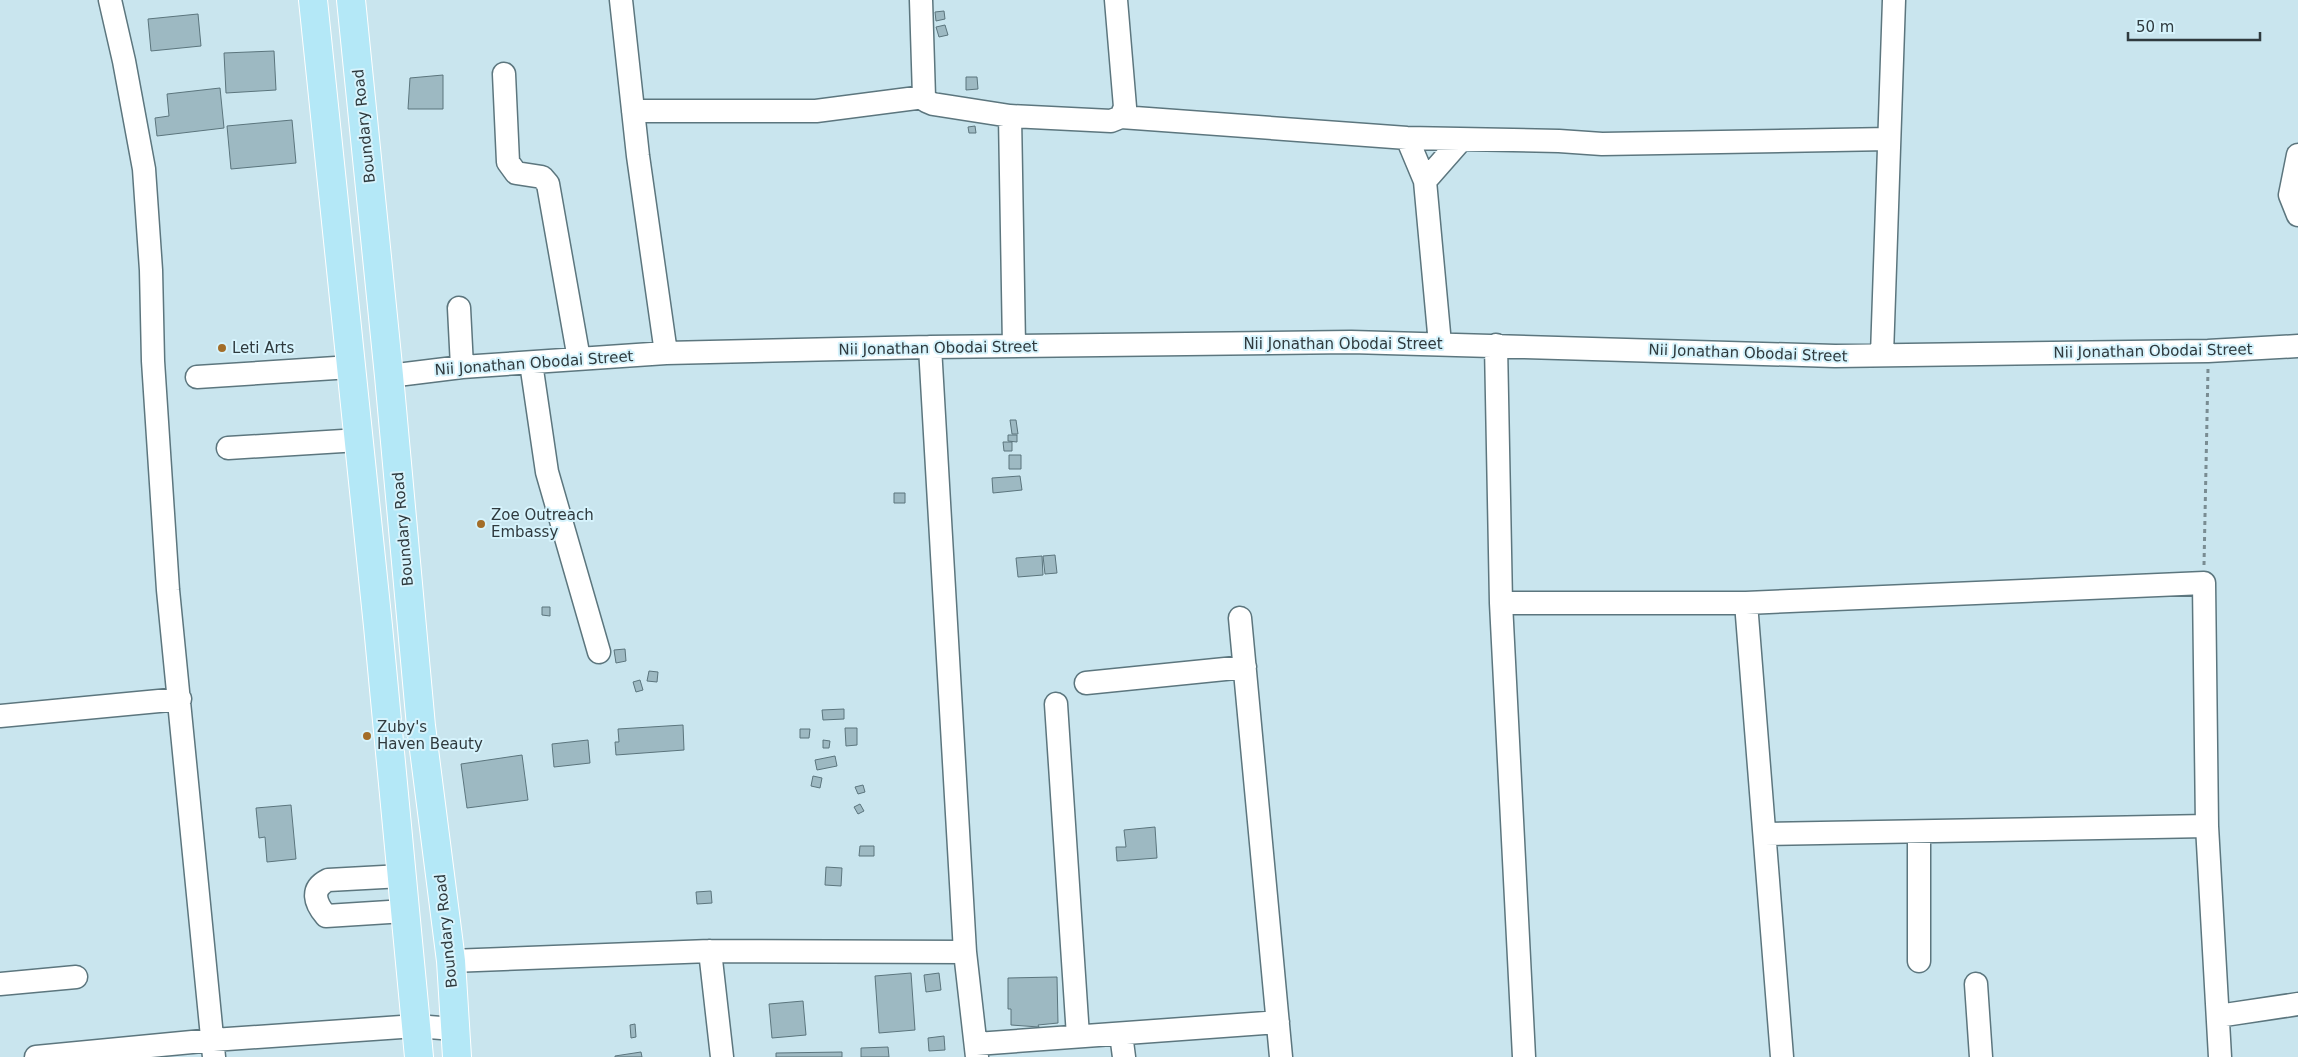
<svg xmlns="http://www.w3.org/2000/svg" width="2298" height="1057" viewBox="0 0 2298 1057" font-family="'DejaVu Sans',sans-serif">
	<rect width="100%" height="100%" fill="#c9e5ee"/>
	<path fill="#9db9c2" stroke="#5b757d" d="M 944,11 L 945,19 L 936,21 L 935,12 Z
		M 198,14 L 201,46 L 151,51 L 148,19 Z
		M 945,25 L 948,35 L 939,37 L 936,27 Z
		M 274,51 L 276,90 L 226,93 L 224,53 Z
		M 443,75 L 443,109 L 408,109 L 410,78 Z
		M 966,77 L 977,77 L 978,89 L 966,90 Z
		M 220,88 L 224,128 L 157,136 L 155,118 L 169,116 L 167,94 Z
		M 292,120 L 296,163 L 231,169 L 227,126 Z
		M 975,126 L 976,133 L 969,133 L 968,127 Z
		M 1010,420 L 1016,420 L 1018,434 L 1012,434 Z
		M 1008,435 L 1017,435 L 1017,442 L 1008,441 Z
		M 1003,442 L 1012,442 L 1012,451 L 1004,451 Z
		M 1009,455 L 1021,455 L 1021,469 L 1009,469 Z
		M 1020,476 L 1022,490 L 993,493 L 992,478 Z
		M 894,493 L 905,493 L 905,503 L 894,503 Z
		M 1055,555 L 1057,573 L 1045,574 L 1043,556 Z
		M 1042,556 L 1043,575 L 1018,577 L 1016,558 Z
		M 542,607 L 550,607 L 550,616 L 542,615 Z
		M 625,649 L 626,661 L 616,663 L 614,650 Z
		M 649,671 L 658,672 L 657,682 L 647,681 Z
		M 640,680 L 643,690 L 636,692 L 633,682 Z
		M 844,709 L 844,719 L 823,720 L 822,710 Z
		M 683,725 L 684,750 L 616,755 L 615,742 L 619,742 L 618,729 Z
		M 845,728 L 857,728 L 857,745 L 846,746 Z
		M 800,729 L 810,729 L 809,738 L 800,738 Z
		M 588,740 L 590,763 L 554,767 L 552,744 Z
		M 823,740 L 830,741 L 829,748 L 823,748 Z
		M 522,755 L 528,800 L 467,808 L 461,764 Z
		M 835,756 L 837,766 L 817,770 L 815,760 Z
		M 813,776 L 822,778 L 820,788 L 811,786 Z
		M 863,785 L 865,792 L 858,794 L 855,787 Z
		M 860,804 L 864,811 L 858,814 L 854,807 Z
		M 291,805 L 296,859 L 267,862 L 265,837 L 259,838 L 256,808 Z
		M 1155,827 L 1157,858 L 1117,861 L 1116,847 L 1126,847 L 1124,830 Z
		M 860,846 L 874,846 L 874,856 L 859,856 Z
		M 826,867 L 842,868 L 841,886 L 825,885 Z
		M 711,891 L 712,903 L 697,904 L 696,892 Z
		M 911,973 L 915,1030 L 879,1033 L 875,976 Z
		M 939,973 L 941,990 L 926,992 L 924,975 Z
		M 1057,977 L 1058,1023 L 1038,1025 L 1039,1027 L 1011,1025 L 1011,1009 L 1008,1009 L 1008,978 Z
		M 803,1001 L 806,1035 L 772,1038 L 769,1004 Z
		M 635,1024 L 636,1037 L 631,1038 L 630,1025 Z
		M 944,1036 L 945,1050 L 929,1051 L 928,1038 Z
		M 888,1047 L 889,1057 L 861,1057 L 861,1048 Z
		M 641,1052 L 642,1057 L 615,1057 L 615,1056 Z
		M 842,1052 L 842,1057 L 776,1057 L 776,1053 Z"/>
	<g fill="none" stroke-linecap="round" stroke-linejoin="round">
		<defs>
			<path id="minor" d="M 110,0 L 124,61 L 144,169 L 151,270 L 153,361 L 168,590 L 214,1057
				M 621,0 L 638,156 L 666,353
				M 921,0 L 924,97 L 926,101 L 933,104 L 1010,116 L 1014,346
				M 504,74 L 508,162 L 516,173 L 542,177 L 548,184 L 579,359
				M 633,111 L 816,111 L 924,97
				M 1010,116 L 1111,121 L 1121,117 L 1125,107 L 1116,0
				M 1121,117 L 1407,138 L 1559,141 L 1602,144 L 1889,139
				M 1407,138 L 1425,181 L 1461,140
				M 2298,155 L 2290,195 L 2298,215
				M 1425,181 L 1440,344
				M 459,308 L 462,367
				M 1496,345 L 1501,603 L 1524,1057
				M 930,347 L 965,952 L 977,1057
				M 1882,355 L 1894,0
				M 531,363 L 547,472 L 599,652
				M 389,376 L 462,367 L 666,353 L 930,347 L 1351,342 L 1835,356 L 2208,351 L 2298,346
				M 197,377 L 351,367
				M 228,448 L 359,440
				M 1501,603 L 1746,603 L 2204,583 L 2207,826 L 2220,1057
				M 1746,603 L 1782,1057
				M 1240,618 L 1281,1057
				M 1086,683 L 1245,667
				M 1056,704 L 1078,1036
				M 0,716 L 180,699
				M 1919,832 L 1919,961
				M 1765,834 L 2207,826
				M 402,876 L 328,880 C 310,889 315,903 326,916 L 405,911
				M 710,951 L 722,1057
				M 451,961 L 710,951 L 965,952
				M 0,984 L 76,977
				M 1976,984 L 1981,1057
				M 2218,1016 L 2298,1004
				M 1121,1034 L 1124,1057
				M 976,1044 L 1278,1022
				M 36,1057 L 213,1040 L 416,1026 L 454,1029"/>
			<path id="major" d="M 313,0 L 378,626 L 419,1057
				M 351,0 L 389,376 L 421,726 L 451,961 L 457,1057"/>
		</defs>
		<use href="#minor" stroke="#5c767e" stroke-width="25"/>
		<use href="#major" stroke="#fff" stroke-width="30"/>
		<path stroke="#798c92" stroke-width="3" stroke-dasharray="4 4" stroke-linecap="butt" d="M 2204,565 L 2208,369"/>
		<use href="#minor" stroke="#fff" stroke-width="22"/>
		<use href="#major" stroke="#b4e8f7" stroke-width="28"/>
	</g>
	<g fill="#a36d28" stroke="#d6f3fc" stroke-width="2">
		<circle cx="222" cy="348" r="5"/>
		<circle cx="481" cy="524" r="5"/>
		<circle cx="367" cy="736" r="5"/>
	</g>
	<g text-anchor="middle" stroke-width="4" stroke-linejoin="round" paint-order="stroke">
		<g font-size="15" fill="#2f3a3e" stroke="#d6f3fc">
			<text transform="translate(364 126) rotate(-96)" y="5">Boundary Road</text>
			<text x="1343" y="349">Nii Jonathan Obodai Street</text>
			<text transform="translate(938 348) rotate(-1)" y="5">Nii Jonathan Obodai Street</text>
			<text transform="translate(2153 351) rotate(-1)" y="5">Nii Jonathan Obodai Street</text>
			<text transform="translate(1748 353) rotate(2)" y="5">Nii Jonathan Obodai Street</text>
			<text transform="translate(534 363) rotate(-4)" y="5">Nii Jonathan Obodai Street</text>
			<text transform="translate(403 529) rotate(-95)" y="5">Boundary Road</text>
			<text transform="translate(446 931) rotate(-96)" y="5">Boundary Road</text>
		</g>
		<g font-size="15" fill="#2f3a3e" stroke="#d6f3fc" text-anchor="start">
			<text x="232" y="353">Leti Arts</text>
			<text x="491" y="520">Zoe Outreach<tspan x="491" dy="17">Embassy</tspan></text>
			<text x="377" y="732">Zuby's<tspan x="377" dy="17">Haven Beauty</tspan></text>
		</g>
	</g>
	<path d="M2128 32v8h132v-8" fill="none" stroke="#2f3a3e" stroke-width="2.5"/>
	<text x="2136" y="32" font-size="15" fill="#2f3a3e" stroke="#d6f3fc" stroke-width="4" paint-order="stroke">50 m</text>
</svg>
